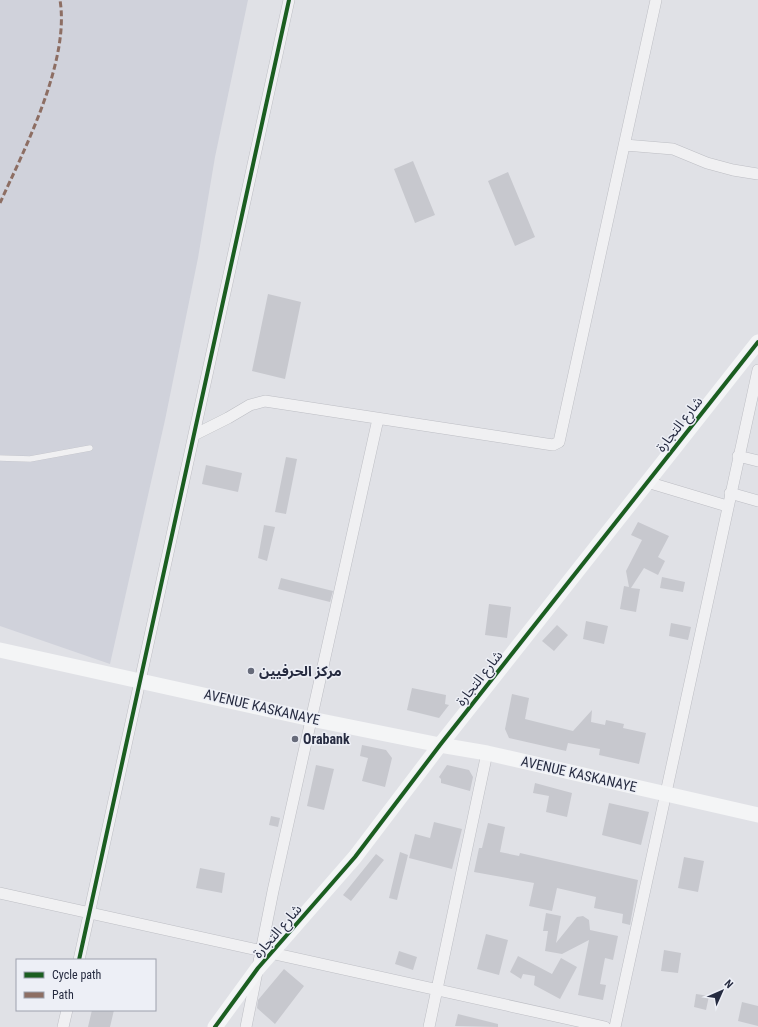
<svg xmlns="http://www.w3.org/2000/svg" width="758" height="1027" viewBox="0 0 758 1027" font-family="'Roboto Condensed','Noto Sans Arabic',sans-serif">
	<rect width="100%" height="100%" fill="#e0e1e6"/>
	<path fill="#d0d2db" d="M 0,0 L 248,0 L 215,157 L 198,258 L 165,420 L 110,664 L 0,626 Z"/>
	<path fill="#c7c8ce" d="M 413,161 L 435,215 L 415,223 L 394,169 Z
		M 508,172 L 535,237 L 515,246 L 488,181 Z
		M 268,294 L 301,302 L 285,379 L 252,371 Z
		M 286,457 L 297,459 L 286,514 L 275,512 Z
		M 206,465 L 242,473 L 238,492 L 202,484 Z
		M 638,522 L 669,536 L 658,557 L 665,561 L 658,575 L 644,568 L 631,588 L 640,589 L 636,612 L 620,609 L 624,586 L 629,587 L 626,571 L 642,540 L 631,535 Z
		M 264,525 L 275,527 L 267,561 L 258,558 Z
		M 662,577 L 685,582 L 683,592 L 660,588 Z
		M 281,578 L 333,591 L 330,602 L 278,589 Z
		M 489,604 L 511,607 L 507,638 L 485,635 Z
		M 586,621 L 608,626 L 604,644 L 583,639 Z
		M 671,623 L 691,627 L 688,640 L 669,636 Z
		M 557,625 L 568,635 L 554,651 L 542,641 Z
		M 412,688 L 446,695 L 445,704 L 449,705 L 439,718 L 407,710 Z
		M 512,694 L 529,698 L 525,719 L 573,731 L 592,710 L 591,722 L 605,725 L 606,720 L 624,724 L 623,728 L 646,733 L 639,764 L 599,755 L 600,749 L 568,743 L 566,751 L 509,738 L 505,729 Z
		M 362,745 L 386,750 L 392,758 L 385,787 L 362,781 L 368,758 L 360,756 Z
		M 316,765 L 334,769 L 324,810 L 307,806 Z
		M 447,765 L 469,770 L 473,777 L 470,791 L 441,783 L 441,779 L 439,777 Z
		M 535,783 L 572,793 L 567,817 L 546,812 L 549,796 L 533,793 Z
		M 609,803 L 649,812 L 641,845 L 602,835 Z
		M 271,816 L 280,818 L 278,827 L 269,825 Z
		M 434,822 L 462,829 L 452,869 L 409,858 L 415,834 L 430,838 Z
		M 488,823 L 505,827 L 500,852 L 519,856 L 520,853 L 638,880 L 630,925 L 622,923 L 623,914 L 594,908 L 596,897 L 557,888 L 552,911 L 529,906 L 534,883 L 474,872 L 479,848 L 482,848 Z
		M 400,852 L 408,855 L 397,900 L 389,898 Z
		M 376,854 L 384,860 L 351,901 L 343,895 Z
		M 684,857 L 704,861 L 698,892 L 678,888 Z
		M 200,868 L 225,873 L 222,893 L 196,888 Z
		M 546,913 L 561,916 L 556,943 L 577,917 L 583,916 L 589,920 L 590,930 L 618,936 L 613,960 L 605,958 L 600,984 L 606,985 L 603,1000 L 578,995 L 589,940 L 562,954 L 545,951 L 548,931 L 543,931 Z
		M 486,934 L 508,940 L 499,975 L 477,969 Z
		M 664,950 L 681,953 L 678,973 L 661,971 Z
		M 399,951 L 417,957 L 413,970 L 395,964 Z
		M 518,956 L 552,974 L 561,958 L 577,967 L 560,999 L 534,985 L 535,976 L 523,974 L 521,979 L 510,972 Z
		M 284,969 L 304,986 L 275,1024 L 257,1008 L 258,1000 Z
		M 696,994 L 709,996 L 706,1010 L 694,1007 Z
		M 742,1002 L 758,1006 L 758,1026 L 738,1021 Z
		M 92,1010 L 114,1010 L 110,1027 L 88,1027 Z
		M 458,1014 L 498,1024 L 498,1027 L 455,1026 Z"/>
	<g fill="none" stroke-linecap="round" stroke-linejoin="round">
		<defs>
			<path id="lane" d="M 0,458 L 30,459 L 90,448"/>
			<path id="street" d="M 625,145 L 673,149 L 707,163 L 733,170 L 758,174
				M 194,435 L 228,418 L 250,405 L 265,401 L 553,445 L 559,442 L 656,0
				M 738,456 L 758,461
				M 647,482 L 727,506
				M 730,493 L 758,501
				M 0,893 L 605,1027
				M 79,960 L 289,0
				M 63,1027 L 67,1010
				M 246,1027 L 273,891 L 378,419
				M 429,1027 L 487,753
				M 615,1027 L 758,370"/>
		</defs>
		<use href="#lane" stroke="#bdbec4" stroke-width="6"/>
		<use href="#street" stroke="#bdbec4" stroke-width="12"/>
		<use href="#lane" stroke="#f0f0f2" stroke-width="5.5"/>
		<use href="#street" stroke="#f0f0f2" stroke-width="11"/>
		<path stroke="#f4f5f6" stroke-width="15" d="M 0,650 L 311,719 L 440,745 L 487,753 L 758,815
			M 215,1027 L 258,968 L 355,857 L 440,745 L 758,342"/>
		<path stroke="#8d6e63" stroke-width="3" stroke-dasharray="6 3" stroke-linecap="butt" d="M 0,203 C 25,148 70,61 60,0"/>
		<defs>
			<path id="cycleway" d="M 79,960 L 289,0
				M 215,1027 L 258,968 L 355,857 L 440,745 L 758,342"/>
		</defs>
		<use href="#cycleway" stroke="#edeff6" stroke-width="6"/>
		<use href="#cycleway" stroke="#1b5e20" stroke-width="4"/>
	</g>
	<g fill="#676b7a" stroke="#edeff6" stroke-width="1.5">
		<circle cx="251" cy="671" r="4"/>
		<circle cx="295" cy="739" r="4"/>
	</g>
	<g text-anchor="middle" stroke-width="3" stroke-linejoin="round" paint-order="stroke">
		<g font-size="14" fill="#262b40" stroke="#edeff6">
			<text transform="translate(679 424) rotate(-52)" y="5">شارع التجارة</text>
			<text transform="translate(479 678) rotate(-52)" y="5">شارع التجارة</text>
			<text transform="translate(262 707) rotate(13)" y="5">AVENUE KASKANAYE</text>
			<text transform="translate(579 774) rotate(13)" y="5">AVENUE KASKANAYE</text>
			<text transform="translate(277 931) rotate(-49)" y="5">شارع التجارة</text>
		</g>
		<g font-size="14" font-weight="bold" fill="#262b40" stroke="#edeff6" text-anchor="start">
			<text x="259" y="676">مركز الحرفيين</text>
			<text x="303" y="744">Orabank</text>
		</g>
	</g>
	<rect x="16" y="959" width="140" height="52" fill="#edeff6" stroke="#9da1ad"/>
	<rect x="24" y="972" width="20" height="6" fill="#1b5e20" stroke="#9da1ad"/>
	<text x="52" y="979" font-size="12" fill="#262b40">Cycle path</text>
	<rect x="24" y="992" width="20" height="6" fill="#8d6e63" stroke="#9da1ad"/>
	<text x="52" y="999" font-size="12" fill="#262b40">Path</text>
	<g transform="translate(722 991) rotate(45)" stroke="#edeff6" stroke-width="3" paint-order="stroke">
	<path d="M0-3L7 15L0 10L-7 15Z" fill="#262b40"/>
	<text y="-6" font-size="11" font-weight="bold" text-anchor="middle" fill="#262b40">N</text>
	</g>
</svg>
